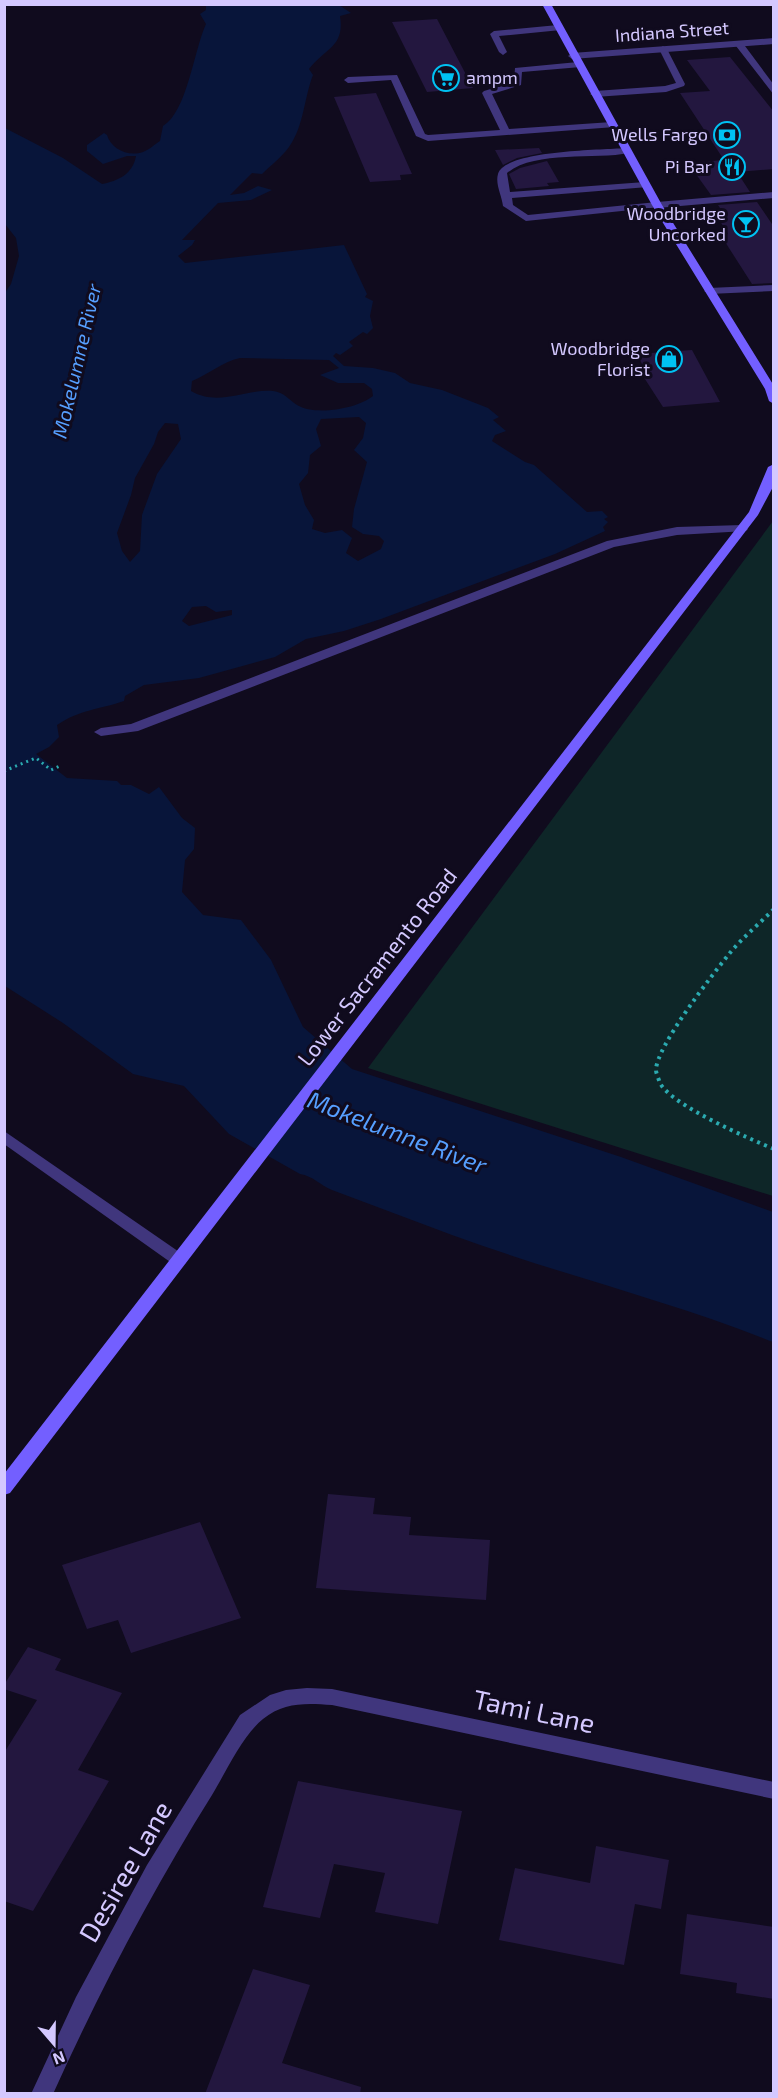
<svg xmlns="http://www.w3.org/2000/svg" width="778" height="2098" viewBox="0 0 778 2098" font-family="'Exo 2',sans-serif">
	<rect width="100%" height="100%" fill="#100b1e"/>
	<path fill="#0e2628" d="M 773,521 L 773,1196 L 368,1068 Z"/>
	<path fill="#08153a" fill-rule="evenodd" d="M 206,5 L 339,5 L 351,13 L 340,16 C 345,47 325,48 309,69 L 313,75 C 304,98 304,126 289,147 C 281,158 271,165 262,174 L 252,173 L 230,195 L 244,193 L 258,186 L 272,190 L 251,200 L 218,203 L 182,240 L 195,240 L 192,245 L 178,256 L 185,263 L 344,245 L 367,294 L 365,297 L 373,301 L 370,316 L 373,328 L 367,334 L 363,332 L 349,342 L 353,346 L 340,355 L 336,353 L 333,356 L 344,366 L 373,368 L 395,373 L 410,383 L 442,390 L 488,408 L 499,417 L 493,420 L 506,431 L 495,435 L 492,441 L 525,462 L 534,465 L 587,512 L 602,511 L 608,517 L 604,519 L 608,522 L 603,527 L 605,531 L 555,554 L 381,619 L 344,631 L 306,639 L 275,657 L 199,678 L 144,685 L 125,696 L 124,701 C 98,710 81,709 57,725 L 59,737 L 49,747 L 36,754 L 67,778 L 117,781 L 121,785 L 131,785 L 149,794 L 159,787 L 182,818 L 195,828 L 194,849 L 185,860 L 182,892 L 203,915 L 241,920 L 271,960 L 303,1027 L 352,1069 L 621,1157 L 773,1212 L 773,1342 C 668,1300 558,1274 452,1235 C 412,1220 372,1205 332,1190 C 320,1185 313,1176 300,1174 L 229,1134 L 184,1086 L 133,1074 L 63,1023 L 5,986 L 4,294 L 11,284 L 19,256 L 16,238 L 5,224 L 5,128 L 63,158 L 102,184 C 118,181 133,174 136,156 L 127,156 L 103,164 L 87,151 L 87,145 L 104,133 L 107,135 C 111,149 128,157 143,152 C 149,150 155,144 160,141 L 163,126 C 187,112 194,50 206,24 L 200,14 L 206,10 ZM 240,358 L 329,360 L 339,368 L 320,375 L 338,383 L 364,383 L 372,389 L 373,396 C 357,409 315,416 297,405 C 289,400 284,392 273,391 C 244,389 219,407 191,391 L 192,381 C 209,374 222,362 240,358 ZM 359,417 L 366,423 L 363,438 L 354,450 L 367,462 L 354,509 L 352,527 L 363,534 L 379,536 L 384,541 L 381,549 L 358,561 L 346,553 L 352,538 L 342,530 L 325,533 L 312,529 L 314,520 L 305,505 L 299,484 L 308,473 L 310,455 L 321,446 L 316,429 L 321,419 ZM 165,423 L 178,424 L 181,439 L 157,474 L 142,515 L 140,551 L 130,562 L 122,551 L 117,533 L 131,495 L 135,478 L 154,444 L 158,432 ZM 206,606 L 216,612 L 232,610 L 232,615 L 189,626 L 182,621 L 192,607 Z"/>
	<path fill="#23173f" d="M 437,19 L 473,88 L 427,92 L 392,22 Z
		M 730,57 L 774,112 L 774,169 L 737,172 L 750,192 L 711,195 L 688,163 L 724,160 L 680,93 L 710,91 L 687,60 Z
		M 376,93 L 412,174 L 400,175 L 401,180 L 370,182 L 334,97 Z
		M 539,148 L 542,153 L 517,158 L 503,165 L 495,150 Z
		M 547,161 L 559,182 L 547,183 L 549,186 L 516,189 L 509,174 L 520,168 Z
		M 757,202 L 774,227 L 774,283 L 752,284 L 720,234 L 728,234 L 720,221 L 728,220 L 718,205 Z
		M 692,350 L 720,402 L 663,407 L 643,376 L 648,376 L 637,354 Z
		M 328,1494 L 375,1498 L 373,1514 L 411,1517 L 409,1535 L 490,1540 L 486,1600 L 316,1588 Z
		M 200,1522 L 241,1618 L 131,1653 L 118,1620 L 87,1629 L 62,1565 Z
		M 28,1647 L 61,1659 L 55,1670 L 122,1693 L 78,1770 L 109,1781 L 33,1911 L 4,1901 L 4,1753 L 37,1700 L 4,1689 L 4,1685 Z
		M 298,1781 L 462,1811 L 438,1924 L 375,1912 L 385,1873 L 334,1864 L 320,1918 L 263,1907 Z
		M 596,1846 L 669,1860 L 661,1909 L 635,1904 L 624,1965 L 499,1940 L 515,1868 L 590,1883 Z
		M 687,1914 L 774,1927 L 774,1999 L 736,1993 L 737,1983 L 680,1974 Z
		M 253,1969 L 310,1985 L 282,2063 L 361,2087 L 360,2094 L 205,2094 Z"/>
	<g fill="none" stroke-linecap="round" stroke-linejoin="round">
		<path stroke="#2baab0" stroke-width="3" stroke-dasharray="2 4" stroke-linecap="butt" d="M 4,771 L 36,758 L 51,770 L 62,765"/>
		<path stroke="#2baab0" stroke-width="4" stroke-dasharray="3 4.5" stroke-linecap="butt" d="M 774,909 C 759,924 742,938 729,954 C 713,974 656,1047 656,1070 C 656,1073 659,1080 660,1083 C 671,1105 750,1139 774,1149"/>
		<path fill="#40367d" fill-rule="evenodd" d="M 558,25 L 562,28 L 561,30 L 499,36 L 507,52 L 503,55 L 499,52 L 490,34 L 494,31 Z
			M 736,42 L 742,42 L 774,85 L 774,95 L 736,46 Z
			M 663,46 L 667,49 L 685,84 L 684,86 L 666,92 L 595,97 L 590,94 L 595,91 L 665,86 L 676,83 L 659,49 Z
			M 578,62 L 581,63 L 581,67 L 522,72 L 521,85 L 492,94 L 509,129 L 612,122 L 615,123 L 615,127 L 428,141 L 416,136 L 391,80 L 348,83 L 344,80 L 348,77 L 397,75 L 425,134 L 428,135 L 500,130 L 482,93 L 484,91 L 514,82 L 515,68 Z
			M 626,148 L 631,151 L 629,153 C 595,160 535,150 507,173 L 510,192 L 645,182 L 650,185 L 648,187 L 512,198 L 513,205 L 528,215 L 657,202 L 660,203 L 660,207 L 526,221 L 503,206 C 502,196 495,184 498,174 C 504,150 604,150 626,148 Z
			M 774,285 L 774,291 L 709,294 L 704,291 L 709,288 Z
			M 742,525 L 748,529 L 746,531 L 677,535 L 614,547 L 138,731 L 101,736 L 94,732 L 101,728 L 131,724 L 607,541 L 677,527 Z
			M 4,1131 L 185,1256 L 187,1260 L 185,1264 L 173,1264 L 4,1144 Z"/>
		<path fill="#40367d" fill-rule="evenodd" d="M 774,38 L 774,44 L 572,59 L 568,56 L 572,53 Z
			M 774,192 L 774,198 L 657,208 L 652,205 L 657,202 Z
			M 307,1688 L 332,1689 L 774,1782 L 774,1799 L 332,1705 C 306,1703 284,1702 263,1719 C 242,1736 226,1772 212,1795 C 152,1891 100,1990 53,2094 L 31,2094 L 76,1997 L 147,1865 L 240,1715 L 270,1695 L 286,1690 Z"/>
		<path fill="#735fff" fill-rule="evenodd" d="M 542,4 L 551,4 L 662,205 L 774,386 L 774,404 L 769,401 L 765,389 L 652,205 Z
			M 774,464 L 774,485 L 758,515 L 10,1493 L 4,1495 L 4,1474 L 749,512 L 768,467 Z"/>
	</g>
	<defs>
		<symbol id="supermarket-ring" viewBox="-11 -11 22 22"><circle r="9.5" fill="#100b1e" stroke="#00c2f3" stroke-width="1.5"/><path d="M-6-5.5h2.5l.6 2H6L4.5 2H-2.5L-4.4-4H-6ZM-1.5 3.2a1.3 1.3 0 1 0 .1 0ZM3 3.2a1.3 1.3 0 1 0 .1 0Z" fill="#00c2f3"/></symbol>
		<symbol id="bank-ring" viewBox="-11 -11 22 22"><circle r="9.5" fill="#100b1e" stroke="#00c2f3" stroke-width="1.5"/><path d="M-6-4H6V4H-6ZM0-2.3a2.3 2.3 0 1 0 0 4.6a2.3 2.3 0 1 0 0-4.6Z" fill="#00c2f3"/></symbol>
		<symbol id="restaurant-ring" viewBox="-11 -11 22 22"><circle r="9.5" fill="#100b1e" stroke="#00c2f3" stroke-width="1.5"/><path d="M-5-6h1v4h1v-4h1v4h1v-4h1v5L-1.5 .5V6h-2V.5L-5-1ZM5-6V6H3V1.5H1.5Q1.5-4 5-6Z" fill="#00c2f3"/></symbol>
		<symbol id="bar-ring" viewBox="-11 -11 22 22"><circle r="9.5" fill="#100b1e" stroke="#00c2f3" stroke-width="1.5"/><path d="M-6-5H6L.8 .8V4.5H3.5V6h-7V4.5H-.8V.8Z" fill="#00c2f3"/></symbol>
		<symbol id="shop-ring" viewBox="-11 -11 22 22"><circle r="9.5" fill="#100b1e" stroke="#00c2f3" stroke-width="1.5"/><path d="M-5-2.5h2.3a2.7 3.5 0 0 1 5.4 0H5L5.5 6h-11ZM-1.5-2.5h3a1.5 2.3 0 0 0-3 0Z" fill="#00c2f3"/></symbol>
	</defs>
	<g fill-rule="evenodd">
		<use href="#supermarket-ring" x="431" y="63" width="30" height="30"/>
		<use href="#bank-ring" x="712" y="120" width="30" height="30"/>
		<use href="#restaurant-ring" x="717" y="152" width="30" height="30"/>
		<use href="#bar-ring" x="731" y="209" width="30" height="30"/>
		<use href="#shop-ring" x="654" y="344" width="30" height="30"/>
	</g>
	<g text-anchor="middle" stroke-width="6" stroke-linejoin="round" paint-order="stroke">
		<g font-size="18" fill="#d4c8ff" stroke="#100b1e">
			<text transform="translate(672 32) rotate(-4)" y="6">Indiana Street</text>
		</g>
		<g font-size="18" fill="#d4c8ff" stroke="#100b1e" text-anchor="end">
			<text x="466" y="84" text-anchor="start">ampm</text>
			<text x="708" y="141">Wells Fargo</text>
			<text x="712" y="173">Pi Bar</text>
			<text x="726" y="220">Woodbridge<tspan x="726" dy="21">Uncorked</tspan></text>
			<text x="650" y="355">Woodbridge<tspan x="650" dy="21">Florist</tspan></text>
		</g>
		<g font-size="20" font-style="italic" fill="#569fff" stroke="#100b1e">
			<text transform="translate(77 361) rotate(-77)" y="7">Mokelumne River</text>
		</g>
		<g font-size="22" fill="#d4c8ff" stroke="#100b1e">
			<text transform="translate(377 967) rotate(-52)" y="8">Lower Sacramento Road</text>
		</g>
		<g font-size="24" font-style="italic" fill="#569fff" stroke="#100b1e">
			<text transform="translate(397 1133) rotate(21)" y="8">Mokelumne River</text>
		</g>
		<g font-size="27" fill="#d4c8ff" stroke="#100b1e">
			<text transform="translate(534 1712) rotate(12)" y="9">Tami Lane</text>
			<text transform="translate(126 1872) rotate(-60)" y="9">Desiree Lane</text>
		</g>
	</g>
	<rect width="778" height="2098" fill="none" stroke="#d4c8ff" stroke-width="12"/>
	<g transform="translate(54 2044) rotate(160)" stroke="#100b1e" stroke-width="4.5" paint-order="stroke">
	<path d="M0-4.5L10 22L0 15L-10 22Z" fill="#d4c8ff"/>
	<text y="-9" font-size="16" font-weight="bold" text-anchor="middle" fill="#d4c8ff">N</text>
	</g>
</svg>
